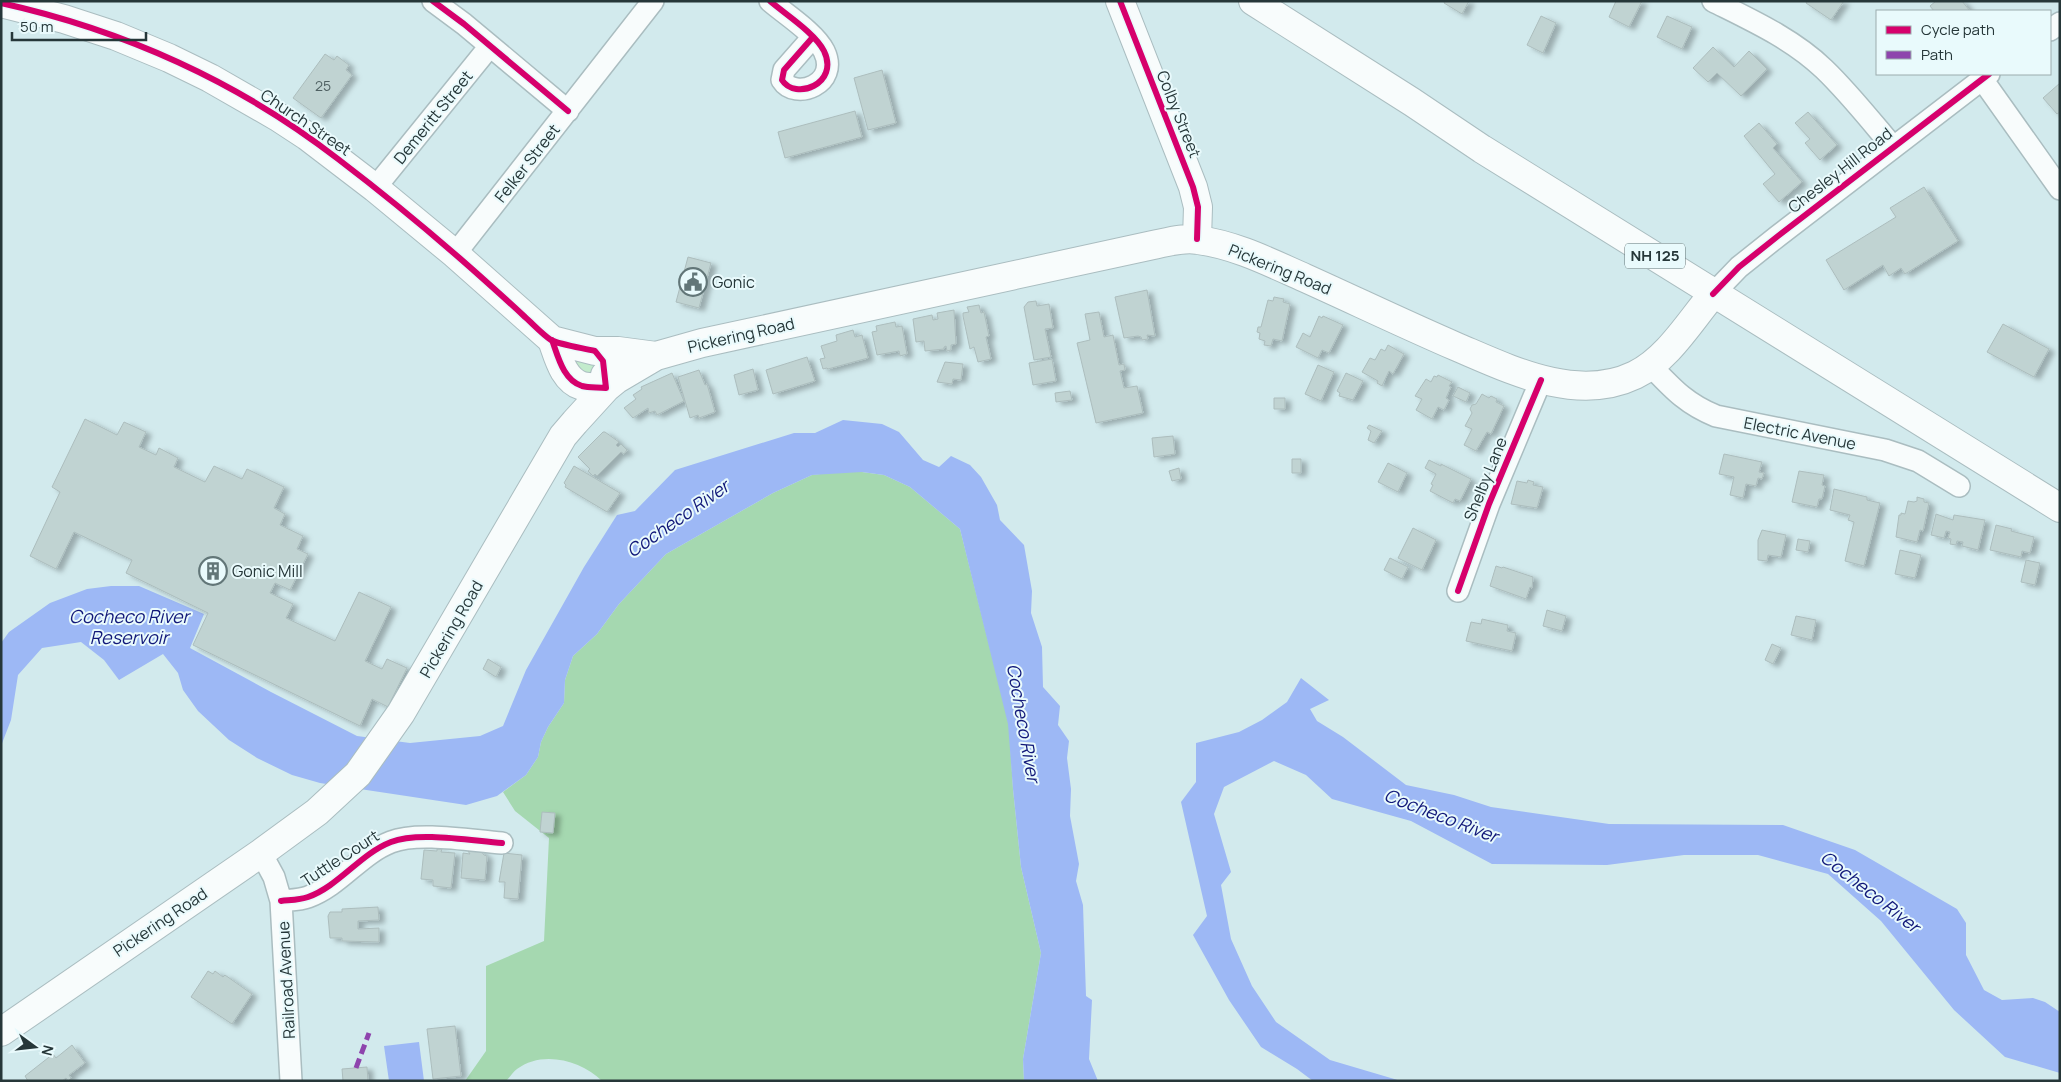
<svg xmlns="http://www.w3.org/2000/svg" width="2061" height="1082" viewBox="0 0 2061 1082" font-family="Manrope,sans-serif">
	<defs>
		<filter id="shadow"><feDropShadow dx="5.5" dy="3" stdDeviation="2.5" flood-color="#0004"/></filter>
	</defs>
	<rect width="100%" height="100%" fill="#d2eaed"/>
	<path fill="#c2ebcc" d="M 579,358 L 595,361 L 596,365 L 592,377 L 573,365 Z"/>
	<path fill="#a5d8b0" d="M 838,472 L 862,472 L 884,475 L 910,487 L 960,529 L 1009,724 L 1013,789 L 1021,867 L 1041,953 L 1023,1059 L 1024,1081 L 602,1081 C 581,1060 542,1050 517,1069 C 513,1072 510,1077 506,1081 L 465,1081 L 486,1051 L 486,966 L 544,941 L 549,838 L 515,811 L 503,792 L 526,775 L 538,757 L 541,742 L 548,727 L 564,703 L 565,680 L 573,656 L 597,634 L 619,604 L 666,554 L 773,493 L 812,475 Z"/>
	<path fill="#9db8f5" d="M 843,420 L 882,424 L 899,432 L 923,460 L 939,467 L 951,456 L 970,465 L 981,477 L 997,505 L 1000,520 L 1024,545 L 1032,591 L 1031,613 L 1042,647 L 1043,687 L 1060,706 L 1058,725 L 1069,741 L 1067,758 L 1071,789 L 1070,816 L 1079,864 L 1076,881 L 1083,905 L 1086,996 L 1092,1000 L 1089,1059 L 1098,1081 L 1024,1081 L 1023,1059 L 1041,953 L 1021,867 L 1013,789 L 1008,724 L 960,529 L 910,487 L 884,475 L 862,472 L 812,475 L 773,493 L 666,554 L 619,604 L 597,634 L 573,656 L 565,680 L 564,703 L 548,727 L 541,742 L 538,757 L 526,775 L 497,796 L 466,805 L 320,783 L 292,775 L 257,758 L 229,740 L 198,711 L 183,690 L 178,673 L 163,654 L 119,680 L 104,660 L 81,642 L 42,648 L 18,675 L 11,720 L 1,746 L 1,643 L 9,632 L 50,603 L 87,589 L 111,586 L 139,586 L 204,614 L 190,648 L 271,692 L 357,736 L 410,743 L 480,736 L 503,726 L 526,670 L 584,567 L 617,515 L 635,511 L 675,470 L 794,433 L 815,433 Z
		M 1301,678 L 1329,700 L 1310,709 L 1317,721 L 1343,737 L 1406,785 L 1454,795 L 1491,807 L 1609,824 L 1783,825 L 1855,850 L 1957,909 L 1966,923 L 1966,955 L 1984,990 L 2002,1000 L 2033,998 L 2045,1002 L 2060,1012 L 2060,1073 L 2005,1057 L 1954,1010 L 1881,921 L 1828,874 L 1758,855 L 1684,855 L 1607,865 L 1492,864 L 1411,821 L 1332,799 L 1306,775 L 1274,761 L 1224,787 L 1214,814 L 1231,872 L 1221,885 L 1231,939 L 1252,986 L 1276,1022 L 1330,1060 L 1401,1081 L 1313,1081 L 1297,1069 L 1261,1047 L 1229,1000 L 1193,935 L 1207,916 L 1181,802 L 1196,782 L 1196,743 L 1239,732 L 1262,720 L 1287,702 Z
		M 419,1042 L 424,1081 L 389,1081 L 384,1046 Z"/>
	<path fill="#c0d3d2" stroke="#acbdbd" filter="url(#shadow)" d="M 1445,1 L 1469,1 L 1462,14 L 1444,3 Z
		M 1616,1 L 1642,1 L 1629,27 L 1609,17 Z
		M 1807,1 L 1844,1 L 1831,20 L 1806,3 Z
		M 1936,1 L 1962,1 L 1970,11 L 1934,11 L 1930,6 Z
		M 1541,16 L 1556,23 L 1543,53 L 1527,45 Z
		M 1667,16 L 1692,27 L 1682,49 L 1657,37 Z
		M 1713,47 L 1734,67 L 1749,51 L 1767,69 L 1741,96 L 1717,73 L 1708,82 L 1693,68 Z
		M 325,54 L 334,60 L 337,56 L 349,65 L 346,70 L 352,75 L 321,118 L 293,98 Z
		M 882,70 L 896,123 L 868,130 L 854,78 Z
		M 2060,83 L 2060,112 L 2057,114 L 2043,98 Z
		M 855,111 L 862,137 L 785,158 L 778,132 Z
		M 1808,112 L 1837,145 L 1820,160 L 1805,143 L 1810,139 L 1795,123 Z
		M 1759,123 L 1777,144 L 1773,148 L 1802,182 L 1779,202 L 1763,184 L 1775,174 L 1744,136 Z
		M 1924,187 L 1958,241 L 1905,274 L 1901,268 L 1889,276 L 1883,265 L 1844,290 L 1826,260 L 1896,217 L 1890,208 Z
		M 688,257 L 711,263 L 699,308 L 676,302 Z
		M 1147,290 L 1155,336 L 1147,335 L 1148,339 L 1142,340 L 1141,337 L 1138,336 L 1124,338 L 1115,297 Z
		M 1274,297 L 1284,299 L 1283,302 L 1290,304 L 1282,341 L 1273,339 L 1271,346 L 1264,345 L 1265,341 L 1259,339 L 1260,333 L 1257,332 L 1258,327 L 1261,327 L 1268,300 L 1273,301 Z
		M 1036,301 L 1037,306 L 1049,304 L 1053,328 L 1045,329 L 1051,357 L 1034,360 L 1024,307 L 1028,302 Z
		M 979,305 L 981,313 L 984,312 L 989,336 L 986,337 L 991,359 L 978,362 L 974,347 L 970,349 L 963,316 L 963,313 L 969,312 L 967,307 Z
		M 954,310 L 956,344 L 951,345 L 951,350 L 947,351 L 946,346 L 944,347 L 944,349 L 925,351 L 924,341 L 916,342 L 913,319 L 932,315 L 933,320 L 938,319 L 937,313 Z
		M 1099,312 L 1104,337 L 1113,335 L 1119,365 L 1124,364 L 1125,370 L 1120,371 L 1124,388 L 1137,386 L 1143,413 L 1096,423 L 1077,343 L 1090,340 L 1085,314 Z
		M 1319,316 L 1322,318 L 1323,316 L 1343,325 L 1329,353 L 1322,350 L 1318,358 L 1296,347 L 1303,333 L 1310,337 Z
		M 895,322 L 896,327 L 902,326 L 907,354 L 900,356 L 899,351 L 877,355 L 872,332 L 877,331 L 876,326 Z
		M 2003,324 L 2049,349 L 2034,377 L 1987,352 Z
		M 853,330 L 855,337 L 862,335 L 868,358 L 828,369 L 827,368 L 823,369 L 820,359 L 825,358 L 821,346 L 837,341 L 836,335 Z
		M 1388,345 L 1404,354 L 1393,374 L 1389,371 L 1382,386 L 1377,383 L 1378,381 L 1362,372 L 1370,358 L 1375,360 L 1381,349 L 1385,351 Z
		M 807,357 L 815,381 L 773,394 L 766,370 Z
		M 1052,359 L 1056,381 L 1033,385 L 1029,363 Z
		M 945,362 L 963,364 L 961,380 L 953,379 L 952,384 L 937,382 Z
		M 1318,365 L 1334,372 L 1321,401 L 1305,394 Z
		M 753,369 L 758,390 L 739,395 L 734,375 Z
		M 699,370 L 705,385 L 707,384 L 715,412 L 699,418 L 698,415 L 690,418 L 678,377 Z
		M 672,373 L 684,401 L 657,415 L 655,411 L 649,413 L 648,408 L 633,418 L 624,408 L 636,399 L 633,395 L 642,389 L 641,387 Z
		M 1346,373 L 1363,381 L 1353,400 L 1339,396 L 1340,393 L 1337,391 Z
		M 1438,375 L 1452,382 L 1449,386 L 1451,387 L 1446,398 L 1449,400 L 1444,410 L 1438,407 L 1432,419 L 1416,410 L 1422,399 L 1415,396 L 1426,379 L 1431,382 L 1434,376 L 1437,377 Z
		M 1458,387 L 1470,393 L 1466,402 L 1453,396 Z
		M 1070,391 L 1072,400 L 1056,402 L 1055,393 Z
		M 1482,394 L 1489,398 L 1491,396 L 1497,399 L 1496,402 L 1504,406 L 1491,434 L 1487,432 L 1476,451 L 1464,445 L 1472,429 L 1465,426 L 1472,413 L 1470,409 L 1472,405 L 1476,404 Z
		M 1274,398 L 1285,398 L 1285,409 L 1274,409 Z
		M 85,419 L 117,435 L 124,422 L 146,432 L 139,447 L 156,455 L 159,448 L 178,458 L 174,467 L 205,482 L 214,466 L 242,479 L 247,469 L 284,487 L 274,508 L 285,514 L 280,525 L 303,536 L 297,549 L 308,554 L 290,590 L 275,583 L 270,593 L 293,604 L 286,618 L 335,641 L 359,592 L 391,607 L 365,661 L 382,669 L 387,659 L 407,668 L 388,707 L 372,699 L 360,726 L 193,645 L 208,613 L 126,573 L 132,560 L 74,532 L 56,569 L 30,556 L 60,492 L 52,487 Z
		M 1369,425 L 1382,431 L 1374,443 L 1368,440 L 1371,431 L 1367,428 Z
		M 603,432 L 605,432 L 619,442 L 616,445 L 618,447 L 621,444 L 627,450 L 624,454 L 621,452 L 597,476 L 595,474 L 593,476 L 588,471 L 590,469 L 578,457 Z
		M 1173,436 L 1175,454 L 1154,457 L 1152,438 Z
		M 1724,454 L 1762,462 L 1759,472 L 1764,473 L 1762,479 L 1758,478 L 1756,486 L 1746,484 L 1743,498 L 1730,495 L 1734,477 L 1719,474 Z
		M 1292,459 L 1301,459 L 1301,473 L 1292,473 Z
		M 1429,460 L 1441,466 L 1441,464 L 1471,479 L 1460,501 L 1455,499 L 1453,503 L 1430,491 L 1433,485 L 1431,484 L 1436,474 L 1425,468 Z
		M 1388,463 L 1407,473 L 1398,492 L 1378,482 Z
		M 574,466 L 620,493 L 607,512 L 565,487 L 566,485 L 564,483 Z
		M 1179,468 L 1181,479 L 1172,481 L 1169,471 Z
		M 1799,471 L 1824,475 L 1822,485 L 1825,486 L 1822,499 L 1819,499 L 1817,507 L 1792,502 Z
		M 1528,480 L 1534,482 L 1533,485 L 1543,487 L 1537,508 L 1511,504 L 1517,481 L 1527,483 Z
		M 1834,489 L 1867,497 L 1867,500 L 1880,503 L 1864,566 L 1845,561 L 1854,522 L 1848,520 L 1850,515 L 1830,510 Z
		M 1917,497 L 1924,499 L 1924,502 L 1929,503 L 1923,531 L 1920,530 L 1917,542 L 1896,537 L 1899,515 L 1901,515 L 1901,513 L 1905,514 L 1908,501 L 1914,502 L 1917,501 Z
		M 1936,514 L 1953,520 L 1954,515 L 1985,520 L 1978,550 L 1962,546 L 1963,542 L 1957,541 L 1956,545 L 1950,544 L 1951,539 L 1948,538 L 1950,532 L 1946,531 L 1944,538 L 1931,535 Z
		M 1996,525 L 2012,529 L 2011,531 L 2034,537 L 2030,553 L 2022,551 L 2021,557 L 1990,550 Z
		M 1413,528 L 1436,540 L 1422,570 L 1398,558 Z
		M 1762,530 L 1786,535 L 1781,557 L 1768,555 L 1767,561 L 1758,560 L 1758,540 Z
		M 1798,539 L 1810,541 L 1808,552 L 1796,550 Z
		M 1900,550 L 1921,555 L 1915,578 L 1895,574 Z
		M 1390,558 L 1408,567 L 1402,579 L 1384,570 Z
		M 2026,560 L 2040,563 L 2035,585 L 2021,582 Z
		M 1496,566 L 1502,568 L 1503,567 L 1533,577 L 1532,588 L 1530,587 L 1526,599 L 1490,586 Z
		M 1547,610 L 1566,616 L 1562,631 L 1543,626 Z
		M 1796,616 L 1816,620 L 1812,640 L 1791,635 Z
		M 1482,619 L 1508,625 L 1507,631 L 1516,633 L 1512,651 L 1466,641 L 1471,622 L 1481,624 Z
		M 1772,644 L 1781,648 L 1773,664 L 1765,660 Z
		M 488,659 L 501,667 L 496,677 L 483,669 Z
		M 542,812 L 555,813 L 553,833 L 540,832 Z
		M 437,849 L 442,849 L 441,852 L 455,853 L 451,888 L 433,886 L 433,880 L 421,879 L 424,850 L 437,851 Z
		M 471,850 L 481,851 L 484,855 L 487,856 L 485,880 L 461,878 L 463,853 L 470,854 L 468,851 Z
		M 504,853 L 522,855 L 518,899 L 504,898 L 505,882 L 499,882 Z
		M 378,907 L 379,920 L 358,921 L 358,929 L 379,928 L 379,942 L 342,941 L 342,938 L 330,938 L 328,916 L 330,912 L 342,912 L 342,909 Z
		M 208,971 L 213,974 L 215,971 L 223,977 L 225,975 L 252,994 L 232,1024 L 191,997 Z
		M 455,1026 L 461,1076 L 433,1079 L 427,1029 Z
		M 72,1045 L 85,1063 L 69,1075 L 71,1078 L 68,1081 L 66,1078 L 62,1081 L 28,1081 L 25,1076 L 53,1054 L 56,1058 Z
		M 367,1067 L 368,1081 L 343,1081 L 342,1069 Z"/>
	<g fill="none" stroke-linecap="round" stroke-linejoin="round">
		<defs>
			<path id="street" d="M 433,1 L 464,24 L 568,111
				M 770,1 C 785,14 815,33 824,51 C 840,84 795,101 782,80 L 784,70 L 813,37
				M 1713,1 C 1751,20 1793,39 1824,69 C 1849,93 1871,121 1893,147
				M 2050,30 L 2060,23
				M 1982,79 L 2060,189
				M 375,188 L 490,46
				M 455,254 L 653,1
				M 1713,294 L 1739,267 L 1778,236 L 1989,74
				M 1650,365 C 1672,388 1686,404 1716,416 L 1885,450 L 1918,461 L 1959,486
				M 1458,591 L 1489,504 L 1541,380
				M 261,853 L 274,877 L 281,901 L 291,1081
				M 281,901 C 290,900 300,900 308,897 C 339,886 360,854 391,842 C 418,831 473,841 502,843"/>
			<path id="secondary" d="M 1120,1 L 1193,187 L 1198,207 L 1197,239
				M 1,3 L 64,19 L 116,36 L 169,58 L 210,78 L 278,117 L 307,136 L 375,188 L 455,254 L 552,340 L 595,351 L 618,351 L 656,356
				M 552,340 C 558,356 563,380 582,386 C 589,388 598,387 606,388 L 605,375
				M 1,1032 L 261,853 L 317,812 L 358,774 L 401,713 L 563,436 L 575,422 L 606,388 L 617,379 L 656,356 L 702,343 L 1153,245 C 1168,242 1184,237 1198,240 C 1236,245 1271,263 1305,278 C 1356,301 1406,325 1457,347 C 1511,370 1577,403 1635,375 C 1668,359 1690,321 1713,294"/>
			<path id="highway" d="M 1253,1 L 1412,102 L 1482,149 L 2060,508"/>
		</defs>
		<use href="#street" stroke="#aabdc0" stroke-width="24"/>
		<use href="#secondary" stroke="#aabdc0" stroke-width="30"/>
		<use href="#highway" stroke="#aabdc0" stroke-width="30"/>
		<use href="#street" stroke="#f8fcfc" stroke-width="21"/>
		<use href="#secondary" stroke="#f8fcfc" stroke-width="28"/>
		<use href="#highway" stroke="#f8fcfc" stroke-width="28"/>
		<path stroke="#8e44ad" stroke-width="5" stroke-dasharray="10 5" stroke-linecap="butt" d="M 356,1068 L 369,1033"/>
		<defs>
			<path id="cycleway" d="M 433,1 L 464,24 L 568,111
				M 770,1 C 785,14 815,33 824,51 C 840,84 795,101 782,80 L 784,70 L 813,37
				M 1120,1 L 1193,187 L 1198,207 L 1197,239
				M 1,3 C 123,30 239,82 338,159 C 384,194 429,231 472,269 C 490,285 508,301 525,317 C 533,324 542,334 551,340 C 561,345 583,348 595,351 L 603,361 L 606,388 C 598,387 589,388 582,386 C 563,380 558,356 552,340
				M 1713,294 L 1739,267 L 1778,236 L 1989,74
				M 1458,591 L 1489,504 L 1541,380
				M 281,901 C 290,900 300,900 308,897 C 339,886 360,854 391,842 C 418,831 473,841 502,843"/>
		</defs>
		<use href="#cycleway" stroke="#e9fafc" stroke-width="9"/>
		<use href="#cycleway" stroke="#d6006c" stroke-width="6"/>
	</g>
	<defs>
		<symbol id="civic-ring" viewBox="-11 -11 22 22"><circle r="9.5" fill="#e9fafc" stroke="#627678" stroke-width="1.5"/><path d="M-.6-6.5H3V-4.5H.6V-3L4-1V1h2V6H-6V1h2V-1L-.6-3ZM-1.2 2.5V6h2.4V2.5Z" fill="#627678"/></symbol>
		<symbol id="building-ring" viewBox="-11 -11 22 22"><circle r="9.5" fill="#e9fafc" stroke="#627678" stroke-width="1.5"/><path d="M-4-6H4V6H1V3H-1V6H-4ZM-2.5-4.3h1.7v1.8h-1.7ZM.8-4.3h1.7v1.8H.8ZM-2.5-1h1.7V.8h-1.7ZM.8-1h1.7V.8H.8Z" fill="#627678"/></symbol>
	</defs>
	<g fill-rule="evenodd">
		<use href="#civic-ring" x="677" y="266" width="32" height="32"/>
		<use href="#building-ring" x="197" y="555" width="32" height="32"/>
	</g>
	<g text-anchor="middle" stroke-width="4" stroke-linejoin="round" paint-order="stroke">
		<g font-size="14" fill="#4f6062">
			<text x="323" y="91">25</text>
		</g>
		<rect fill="#e9fafc" stroke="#607274" stroke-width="1" x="1625" y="243.5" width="60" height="25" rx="4"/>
		<g font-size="15" font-weight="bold" fill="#263739">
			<text x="1655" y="261">NH 125</text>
		</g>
		<g font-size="16" fill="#263739" stroke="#e9fafc">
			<text transform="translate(1179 114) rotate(68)" y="6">Colby Street</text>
			<text transform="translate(433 117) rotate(-51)" y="6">Demeritt Street</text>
			<text transform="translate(306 122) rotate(34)" y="6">Church Street</text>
			<text transform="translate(527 163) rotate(-52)" y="6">Felker Street</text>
			<text transform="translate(1840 170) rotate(-38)" y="6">Chesley Hill Road</text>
			<text transform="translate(1280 269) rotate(22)" y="6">Pickering Road</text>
			<text transform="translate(741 335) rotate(-13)" y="6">Pickering Road</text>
			<text transform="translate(1800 433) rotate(11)" y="6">Electric Avenue</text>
			<text transform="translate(1485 479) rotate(-68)" y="6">Shelby Lane</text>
			<text transform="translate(451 629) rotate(-60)" y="6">Pickering Road</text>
			<text transform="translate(340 858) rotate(-33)" y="6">Tuttle Court</text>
			<text transform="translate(160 922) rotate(-34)" y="6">Pickering Road</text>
			<text transform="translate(286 980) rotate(-93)" y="6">Railroad Avenue</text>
		</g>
		<g font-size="16" fill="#263739" stroke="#e9fafc" text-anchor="start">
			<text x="712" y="288">Gonic</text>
			<text x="232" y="577">Gonic Mill</text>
		</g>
		<g font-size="18" font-style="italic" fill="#111879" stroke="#e9fafc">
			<text transform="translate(678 519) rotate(-35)" y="6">Cocheco River</text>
			<text x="129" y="623">Cocheco River<tspan x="129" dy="21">Reservoir</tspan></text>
			<text transform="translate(1023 723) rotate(80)" y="6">Cocheco River</text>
			<text transform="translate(1441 816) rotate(21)" y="6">Cocheco River</text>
			<text transform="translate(1870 892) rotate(38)" y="6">Cocheco River</text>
		</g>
	</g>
	<rect width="2061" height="1082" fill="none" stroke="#263739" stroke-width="5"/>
	<rect x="1876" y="10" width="175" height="65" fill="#e9fafc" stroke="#9bacae"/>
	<rect x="1886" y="26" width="25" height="8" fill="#d6006c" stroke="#9bacae"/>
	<text x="1921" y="35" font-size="15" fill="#263739">Cycle path</text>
	<rect x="1886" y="51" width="25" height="8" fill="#8e44ad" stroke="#9bacae"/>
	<text x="1921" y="60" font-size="15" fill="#263739">Path</text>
	<g transform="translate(35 1047) rotate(105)" stroke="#e9fafc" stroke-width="4" paint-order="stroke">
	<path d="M0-4L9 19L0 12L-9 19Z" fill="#263739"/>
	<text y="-8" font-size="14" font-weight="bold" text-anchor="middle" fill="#263739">N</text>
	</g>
	<path d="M12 32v8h134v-8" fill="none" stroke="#263739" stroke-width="2.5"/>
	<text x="20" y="32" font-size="15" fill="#263739" stroke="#e9fafc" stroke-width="4" paint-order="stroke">50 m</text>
</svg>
